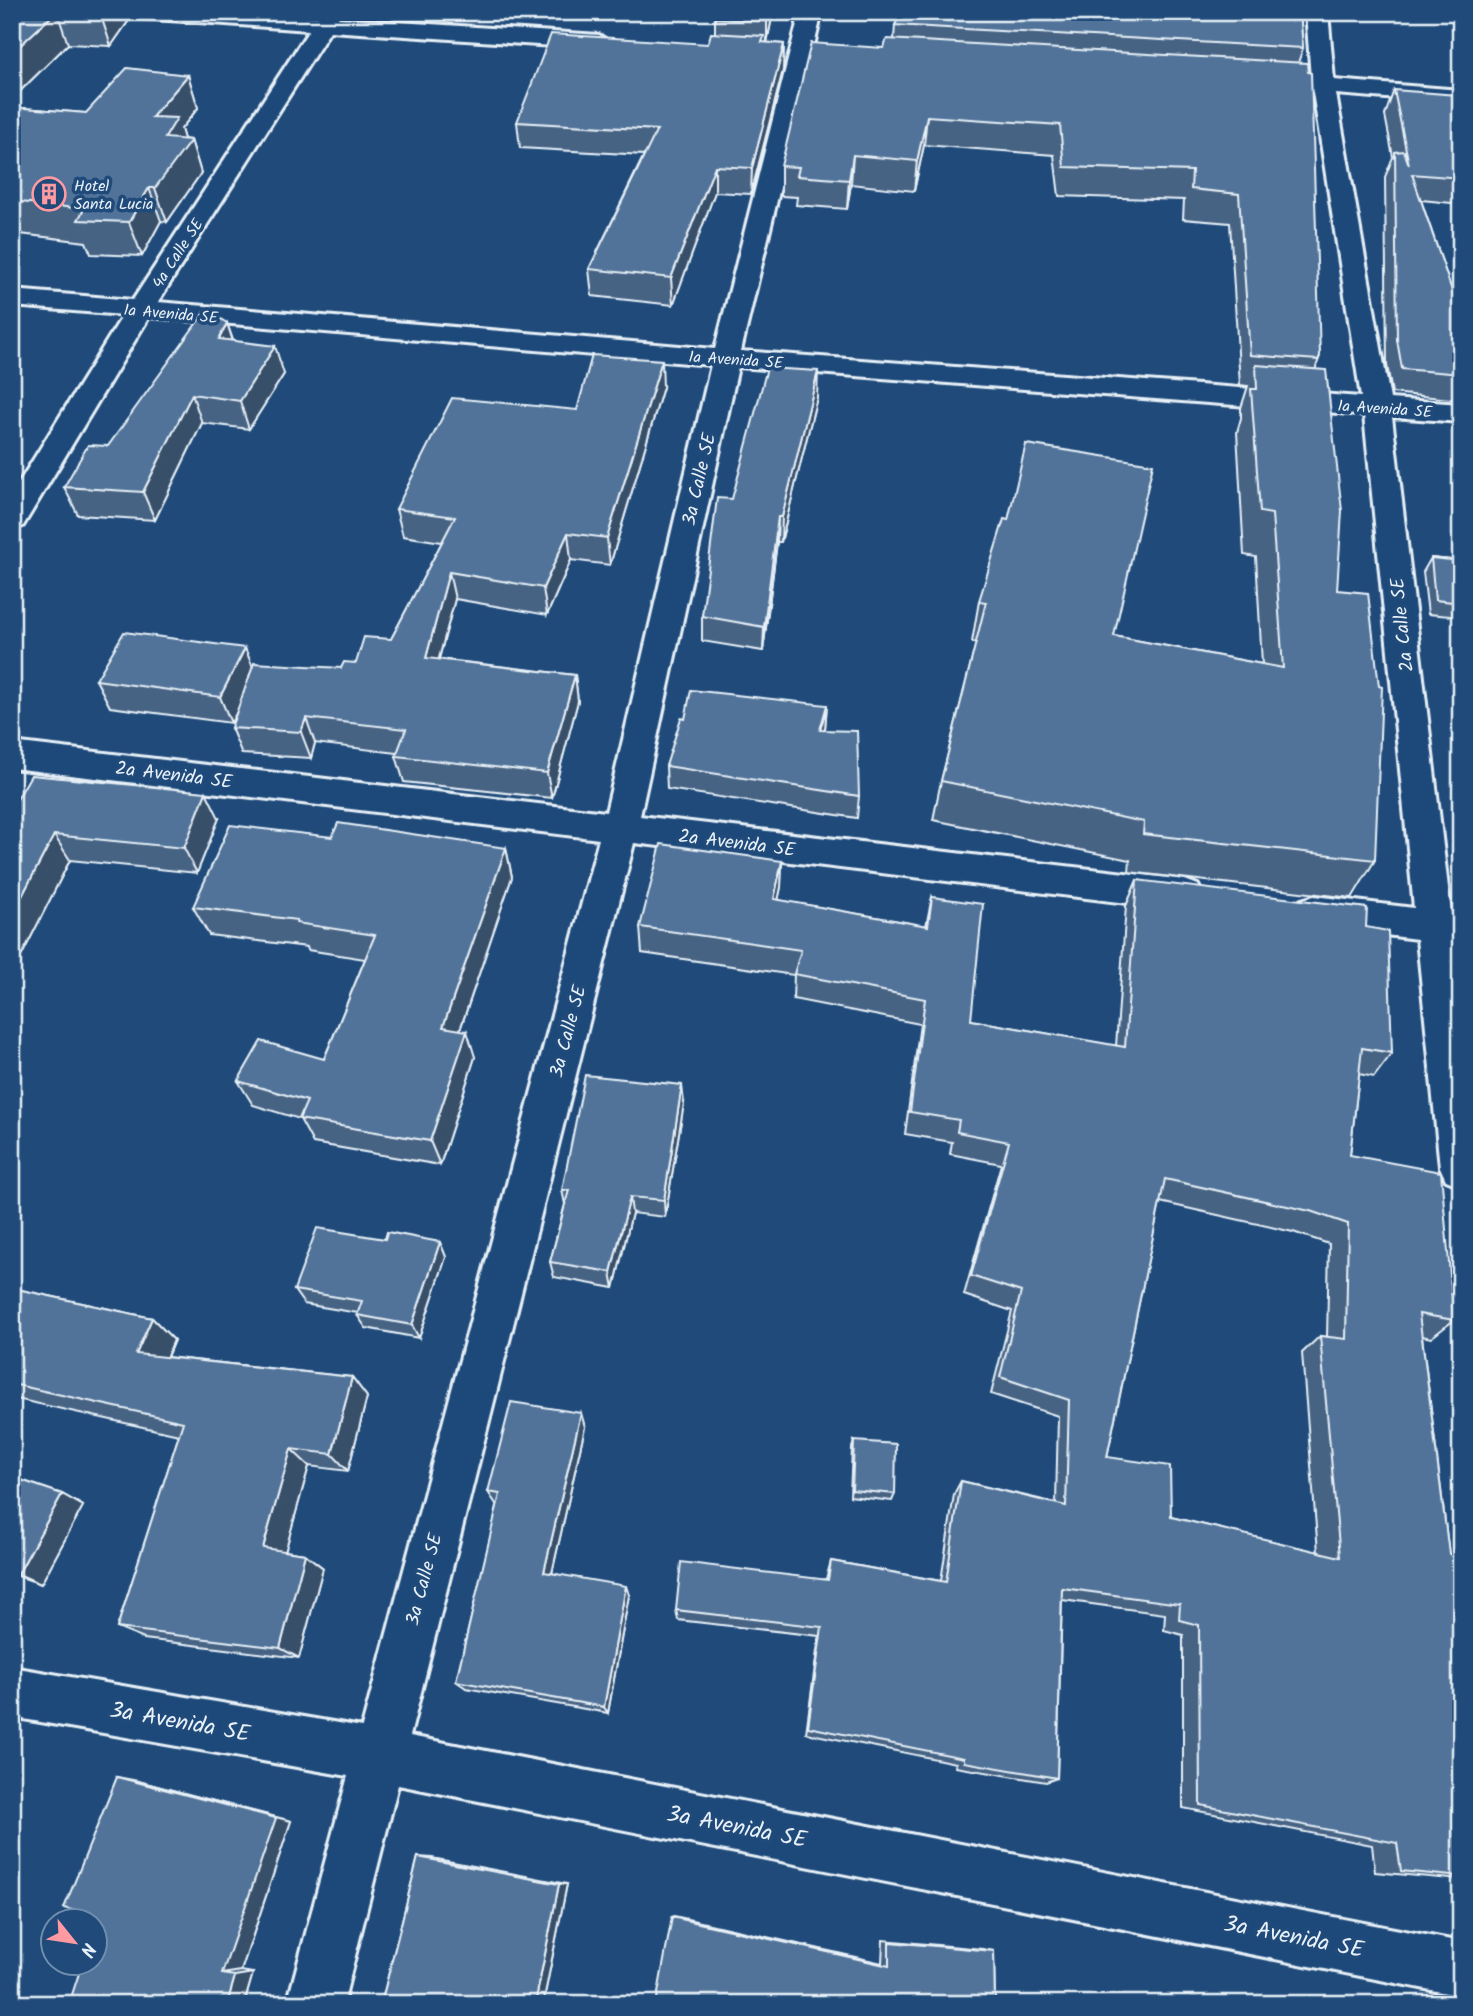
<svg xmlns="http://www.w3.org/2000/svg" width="1473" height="2016" viewBox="0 0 1473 2016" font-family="Kalam,sans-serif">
	<rect width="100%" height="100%" fill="#1f4a7a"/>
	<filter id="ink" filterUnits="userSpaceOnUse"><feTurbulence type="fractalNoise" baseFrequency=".0143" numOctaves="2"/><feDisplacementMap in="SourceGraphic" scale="14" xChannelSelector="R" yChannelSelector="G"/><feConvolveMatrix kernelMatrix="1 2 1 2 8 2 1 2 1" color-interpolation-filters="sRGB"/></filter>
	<g filter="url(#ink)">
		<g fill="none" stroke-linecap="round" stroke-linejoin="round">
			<defs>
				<path id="street" d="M 130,12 L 244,12 L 317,17 L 320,12 L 342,12 L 338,18 L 599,35 L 610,42 L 599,49 L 330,31 L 158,302 L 715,349 L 800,12 L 822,12 L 741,351 L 1361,397 L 1313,92 L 1260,88 L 1249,81 L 1260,74 L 1311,78 L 1306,12 L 1328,12 L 1334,80 L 1461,90 L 1461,104 L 1336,94 L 1390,399 L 1461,404 L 1461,422 L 1392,417 L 1451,913 L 1461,914 L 1461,944 L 1455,943 L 1461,992 L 1461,1186 L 1446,1180 L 1440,1167 L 1417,939 L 1314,926 L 1301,922 L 1296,911 L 1301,900 L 1314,896 L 1414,908 L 1364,415 L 738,367 L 640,816 L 1185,880 L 1198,885 L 1203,895 L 1198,905 L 1185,910 L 634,843 L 410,1736 L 1461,1942 L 1461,1996 L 398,1785 L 343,2004 L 287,2004 L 348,1776 L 12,1717 L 12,1667 L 362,1727 L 599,839 L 12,768 L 12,742 L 606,812 L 711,365 L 149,317 L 23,526 L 12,529 L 12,494 L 123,315 L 12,306 L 12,290 L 133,300 L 309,30 L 141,18 Z"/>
			</defs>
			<use href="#street" stroke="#e8f1f8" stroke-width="6"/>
			<use href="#street" fill="#1f4a7a" fill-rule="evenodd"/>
		</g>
		<path fill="#466384" stroke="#e8f1f8" stroke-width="2" fill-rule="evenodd" d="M 12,12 L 131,12 L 132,16 L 111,46 L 68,44 L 12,99 Z
			M 773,12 L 767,43 L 784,44 L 783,70 L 751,194 L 715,192 L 673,305 L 592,296 L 589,269 L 644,155 L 520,148 L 517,122 L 708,44 L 715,33 L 715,18 Z
			M 1089,12 L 1300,12 L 1303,48 L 1298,63 L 1320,356 L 1315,370 L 1337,590 L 1375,860 L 1352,898 L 1129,872 L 1130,860 L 933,820 L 941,781 L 976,643 L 972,642 L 979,601 L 1114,636 L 1262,664 L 1256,557 L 1244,555 L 1237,432 L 1241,418 L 1241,408 L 1248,386 L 1240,385 L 1230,223 L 1183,219 L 1184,200 L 1059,196 L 1054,155 L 924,145 L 914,191 L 851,184 L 847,209 L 796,205 L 797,197 L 781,196 L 781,166 L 883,48 L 894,39 L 895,25 L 1088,15 Z
			M 188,75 L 198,108 L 181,129 L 184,139 L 191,140 L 201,173 L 167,222 L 161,221 L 142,256 L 91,254 L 86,242 L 12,233 L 12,107 L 86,113 Z
			M 1394,90 L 1461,109 L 1461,204 L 1421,200 L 1461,317 L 1461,400 L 1392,393 L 1387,365 L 1385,177 L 1393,157 L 1385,115 Z
			M 227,323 L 233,340 L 284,374 L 249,429 L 202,423 L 155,520 L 78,515 L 64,487 L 108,446 Z
			M 663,387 L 610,565 L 571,560 L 547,615 L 455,599 L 439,659 L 575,675 L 578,701 L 552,798 L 404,782 L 396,756 L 397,753 L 315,743 L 311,758 L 242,754 L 231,728 L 236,713 L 231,723 L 110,707 L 96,680 L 253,667 L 341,668 L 356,663 L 391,639 L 442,542 L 403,536 L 396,509 L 577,410 Z
			M 817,397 L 781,542 L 777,542 L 763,651 L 702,641 L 702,616 L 732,499 Z
			M 1431,558 L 1461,561 L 1461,617 L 1428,614 L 1423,572 Z
			M 827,705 L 825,730 L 859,796 L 857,818 L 667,789 L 666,766 L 685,719 Z
			M 12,808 L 219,818 L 197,873 L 70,860 L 22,955 L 12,954 Z
			M 332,837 L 506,848 L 512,877 L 460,1030 L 475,1057 L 440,1165 L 313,1143 L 300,1119 L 253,1105 L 238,1081 L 324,1059 L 365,959 L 308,950 L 307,947 L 209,935 L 193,907 Z
			M 782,861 L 781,887 L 778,900 L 926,926 L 932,897 L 971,1020 L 1116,1046 L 1126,906 L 1137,880 L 1366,927 L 1392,1053 L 1374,1077 L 1359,1074 L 1350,1155 L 1454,1320 L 1431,1338 L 1422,1336 L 1449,1554 L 1461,1556 L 1461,1690 L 1457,1691 L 1461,1712 L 1461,1880 L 1375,1872 L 1372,1845 L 1183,1808 L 1183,1635 L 1164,1630 L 1165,1614 L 1062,1600 L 1057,1778 L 1046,1782 L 955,1767 L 956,1763 L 806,1733 L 819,1636 L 678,1620 L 676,1610 L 826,1579 L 831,1561 L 941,1581 L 954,1494 L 961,1481 L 1056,1503 L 1058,1416 L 991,1394 L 1012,1311 L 964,1295 L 1001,1164 L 950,1154 L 952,1142 L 905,1134 L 920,1024 L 793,999 L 794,975 L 642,953 L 640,927 ZM 1160,1202 L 1293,1232 L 1329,1244 L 1327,1337 L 1320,1336 L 1302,1353 L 1318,1552 L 1171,1517 L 1107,1457 Z
			M 684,1103 L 665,1217 L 632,1213 L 614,1288 L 554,1277 L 550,1262 L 565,1204 L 562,1190 Z
			M 385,1239 L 440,1242 L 446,1257 L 419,1338 L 366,1328 L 357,1315 L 358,1313 L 304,1304 L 294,1290 Z
			M 12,1288 L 152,1318 L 174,1340 L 167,1357 L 352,1377 L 367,1397 L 348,1471 L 309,1466 L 285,1551 L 305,1554 L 323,1568 L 299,1658 L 144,1639 L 117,1628 L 179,1435 L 12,1398 Z
			M 585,1427 L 552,1573 L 629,1595 L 608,1713 L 466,1688 L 456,1681 L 498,1505 L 496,1504 L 488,1492 Z
			M 854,1441 L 895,1494 L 892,1501 L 850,1496 L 852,1448 Z
			M 12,1477 L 62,1494 L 83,1506 L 41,1584 L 12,1574 Z
			M 138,1781 L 291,1821 L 241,1971 L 253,1973 L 244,2004 L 94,1964 Z
			M 418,1857 L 432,1858 L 567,1884 L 543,2004 L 381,2004 Z
			M 674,1916 L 882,1963 L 883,1940 L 983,1949 L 994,1951 L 995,2004 L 672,1917 Z
			M 1193,1998 L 1232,2004 L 1193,2004 Z"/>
		<path fill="#39506b" stroke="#e8f1f8" stroke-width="2" d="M 56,12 L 57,12 L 68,44 L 12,99 L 12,53 Z
			M 101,12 L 131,12 L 132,16 L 111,46 L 100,13 Z
			M 769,12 L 773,12 L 767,43 L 767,21 Z
			M 784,44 L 783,70 L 751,194 L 752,168 Z
			M 188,75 L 198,108 L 181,129 L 186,146 L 191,140 L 201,173 L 167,222 L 155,188 L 152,117 Z
			M 927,116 L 924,145 L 914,191 L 917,161 Z
			M 853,155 L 851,184 L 847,209 L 849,180 Z
			M 715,166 L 715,192 L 673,305 L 671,278 Z
			M 149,188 L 161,221 L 142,256 L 129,222 Z
			M 227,323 L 236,351 L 219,339 Z
			M 275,346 L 284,374 L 249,429 L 240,401 Z
			M 662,360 L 663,387 L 610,565 L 607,538 Z
			M 818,371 L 817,397 L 781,542 L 782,517 Z
			M 192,394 L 202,423 L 155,520 L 143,492 Z
			M 778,517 L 777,542 L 763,651 L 764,627 Z
			M 568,533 L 571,560 L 547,615 L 543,588 Z
			M 449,572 L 455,599 L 432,684 L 426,658 Z
			M 245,648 L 256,675 L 231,723 L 220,697 Z
			M 575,675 L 578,701 L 552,798 L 547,773 Z
			M 827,705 L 825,728 L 818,753 L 820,730 Z
			M 306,718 L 315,743 L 311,758 L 301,732 Z
			M 206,792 L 219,818 L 197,873 L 184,848 Z
			M 54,835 L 70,860 L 22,955 L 12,942 L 12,915 Z
			M 506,848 L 512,877 L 452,1053 L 443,1027 Z
			M 782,861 L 781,887 L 773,925 L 774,899 Z
			M 467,1031 L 475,1057 L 440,1165 L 430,1141 Z
			M 682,1085 L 684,1103 L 665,1217 L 664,1200 Z
			M 630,1197 L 632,1213 L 614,1288 L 611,1272 Z
			M 440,1242 L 446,1257 L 419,1338 L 412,1325 Z
			M 152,1318 L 174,1340 L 159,1375 L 136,1354 Z
			M 352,1377 L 367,1397 L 348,1471 L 332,1454 Z
			M 581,1413 L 585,1427 L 550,1582 L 544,1572 Z
			M 291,1449 L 309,1466 L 282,1563 L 263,1548 Z
			M 62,1494 L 83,1506 L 41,1584 L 18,1574 Z
			M 305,1554 L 323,1568 L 299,1658 L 280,1648 Z
			M 626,1586 L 629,1595 L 608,1713 L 604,1707 Z
			M 117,1777 L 138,1781 L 291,1821 L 241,1971 L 222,1974 Z
			M 559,1884 L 567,1884 L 543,2004 L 535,2004 Z
			M 253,1973 L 244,2004 L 227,2004 L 235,1976 Z"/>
		<path fill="#517399" stroke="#e8f1f8" stroke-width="2" fill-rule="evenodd" d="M 12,12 L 56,12 L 12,53 Z
			M 716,12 L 769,12 L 767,21 L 715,18 Z
			M 901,12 L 1058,12 L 1091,15 L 1091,12 L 1300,12 L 1303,48 L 895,25 Z
			M 711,33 L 764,36 L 762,42 L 784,44 L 752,168 L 715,166 L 671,278 L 589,269 L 657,130 L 517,122 L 551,34 L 708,44 Z
			M 887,39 L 1307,63 L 1308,72 L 1311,73 L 1320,356 L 1318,360 L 1250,355 L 1239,194 L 1191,189 L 1192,171 L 1064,167 L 1060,125 L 927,116 L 917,161 L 853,155 L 849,180 L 797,176 L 799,167 L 781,166 L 811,43 L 883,48 Z
			M 127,68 L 188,75 L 152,117 L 177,118 L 165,138 L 191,140 L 155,188 L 149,188 L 129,222 L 78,220 L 84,209 L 12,201 L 12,107 L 86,113 Z
			M 1394,90 L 1457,95 L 1461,109 L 1461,178 L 1412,174 L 1461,317 L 1461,374 L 1402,369 L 1397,340 L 1395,152 L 1404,151 L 1409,165 Z
			M 206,310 L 227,323 L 219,339 L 275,346 L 240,401 L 192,394 L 143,492 L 64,487 L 88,445 L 108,446 Z
			M 592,355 L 662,360 L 607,538 L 568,533 L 543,588 L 449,572 L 426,658 L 575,675 L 547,773 L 396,756 L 406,729 L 306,718 L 301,732 L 231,728 L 254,663 L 341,668 L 344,662 L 356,663 L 364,637 L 391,639 L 455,517 L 396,509 L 452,398 L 577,410 Z
			M 1256,365 L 1326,370 L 1342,511 L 1337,590 L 1368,593 L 1379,686 L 1382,687 L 1375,860 L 1143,834 L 1144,822 L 941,781 L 986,602 L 979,601 L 1004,519 L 1008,520 L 1026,444 L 1153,464 L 1114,636 L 1283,668 L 1272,514 L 1260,512 L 1251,389 L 1257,389 Z
			M 767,368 L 818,371 L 782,517 L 778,517 L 764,627 L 702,616 L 717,498 L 732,499 Z
			M 1431,558 L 1461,561 L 1461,603 L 1435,600 Z
			M 124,632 L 245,648 L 220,697 L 96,680 Z
			M 691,690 L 827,705 L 820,730 L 857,731 L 859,796 L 666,766 L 681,718 L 685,719 Z
			M 31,775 L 206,792 L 184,848 L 54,835 L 12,915 L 12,808 Z
			M 338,823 L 506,848 L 443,1027 L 467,1031 L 430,1141 L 299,1119 L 307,1101 L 238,1081 L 261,1041 L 324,1059 L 375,935 L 296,923 L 297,920 L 193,907 L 230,825 L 332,837 Z
			M 661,844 L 782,861 L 774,899 L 928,926 L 932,897 L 983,904 L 971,1020 L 1125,1047 L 1137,880 L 1367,908 L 1366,927 L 1388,931 L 1392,1053 L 1362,1048 L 1350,1155 L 1441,1172 L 1454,1320 L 1419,1314 L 1449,1554 L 1461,1556 L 1461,1683 L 1456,1682 L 1461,1712 L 1461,1877 L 1401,1871 L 1397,1843 L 1200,1805 L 1199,1625 L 1179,1620 L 1180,1604 L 1062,1588 L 1057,1778 L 964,1762 L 964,1758 L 808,1727 L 822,1627 L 676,1610 L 681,1562 L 828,1580 L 831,1561 L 946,1582 L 961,1481 L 1066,1506 L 1069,1400 L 1000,1377 L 1021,1292 L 971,1276 L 1009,1142 L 957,1132 L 959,1120 L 910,1112 L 925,999 L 794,974 L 801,950 L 640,927 ZM 1165,1179 L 1310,1211 L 1348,1224 L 1346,1339 L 1320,1336 L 1340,1557 L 1171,1517 L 1170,1466 L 1107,1457 Z
			M 585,1075 L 682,1085 L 664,1200 L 630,1197 L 611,1272 L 550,1262 L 569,1190 L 562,1190 Z
			M 317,1228 L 385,1239 L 387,1232 L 440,1242 L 412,1325 L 357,1315 L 362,1301 L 294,1290 Z
			M 12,1288 L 152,1318 L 136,1354 L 352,1377 L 332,1454 L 291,1449 L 263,1548 L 305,1554 L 280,1648 L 117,1628 L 183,1422 L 12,1384 Z
			M 511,1402 L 581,1413 L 544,1572 L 626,1586 L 604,1707 L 456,1681 L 500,1494 L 488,1492 Z
			M 854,1441 L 896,1444 L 895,1494 L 852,1490 Z
			M 12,1477 L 62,1494 L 18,1574 L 12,1572 Z
			M 117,1777 L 276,1818 L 222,1974 L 235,1976 L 227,2004 L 69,2004 L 82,1964 L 94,1964 L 94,1928 L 98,1917 L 64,1908 Z
			M 418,1857 L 559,1884 L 535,2004 L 381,2004 Z
			M 672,1917 L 889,1966 L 889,1942 L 994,1951 L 995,2004 L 656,2004 Z"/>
	</g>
	<defs>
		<symbol id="building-ring" viewBox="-11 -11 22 22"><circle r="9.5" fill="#1f4a7a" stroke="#ff9aa2" stroke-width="1.5"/><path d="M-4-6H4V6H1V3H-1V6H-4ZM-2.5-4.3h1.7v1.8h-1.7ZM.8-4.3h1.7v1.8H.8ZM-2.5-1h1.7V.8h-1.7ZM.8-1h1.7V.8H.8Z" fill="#ff9aa2"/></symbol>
	</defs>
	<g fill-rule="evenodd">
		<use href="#building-ring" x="30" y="175" width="38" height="38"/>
	</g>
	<g text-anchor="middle" stroke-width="7" stroke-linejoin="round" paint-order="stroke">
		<g font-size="16" fill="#e8f1f8" stroke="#1f4a7a" text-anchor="start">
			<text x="74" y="191">Hotel<tspan x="74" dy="18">Santa Lucia</tspan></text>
		</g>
		<g font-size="16" fill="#e8f1f8" stroke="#1f4a7a">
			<text transform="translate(177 253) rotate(-57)" y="6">4a Calle SE</text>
			<text transform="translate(171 313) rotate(5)" y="6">1a Avenida SE</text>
			<text transform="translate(736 359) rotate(4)" y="6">1a Avenida SE</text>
			<text transform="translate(1385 408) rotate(4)" y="6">1a Avenida SE</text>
		</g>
		<g font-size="19" fill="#e8f1f8" stroke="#1f4a7a">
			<text transform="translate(698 479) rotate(-77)" y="7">3a Calle SE</text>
			<text transform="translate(1401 625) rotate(-96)" y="7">2a Calle SE</text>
			<text transform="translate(174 774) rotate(7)" y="7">2a Avenida SE</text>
			<text transform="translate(737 842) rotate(7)" y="7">2a Avenida SE</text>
			<text transform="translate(567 1031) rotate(-75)" y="7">3a Calle SE</text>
			<text transform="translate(423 1579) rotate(-75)" y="7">3a Calle SE</text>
		</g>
		<g font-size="23" fill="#e8f1f8" stroke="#1f4a7a">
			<text transform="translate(180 1721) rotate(10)" y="8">3a Avenida SE</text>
			<text transform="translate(737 1826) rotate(11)" y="8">3a Avenida SE</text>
			<text transform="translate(1294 1936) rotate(11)" y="8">3a Avenida SE</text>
		</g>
	</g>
	<rect width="1473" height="2016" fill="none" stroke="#1f4a7a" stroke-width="42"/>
	<rect x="21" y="21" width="1431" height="1974" fill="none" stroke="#e8f1f8" stroke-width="2.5" filter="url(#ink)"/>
	<g transform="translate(74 1942) rotate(120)"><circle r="33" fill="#1f4a7a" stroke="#6f8dac" stroke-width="2"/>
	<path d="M0-5L12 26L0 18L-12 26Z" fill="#ff9aa2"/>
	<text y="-10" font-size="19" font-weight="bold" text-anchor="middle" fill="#e8f1f8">N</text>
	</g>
</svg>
